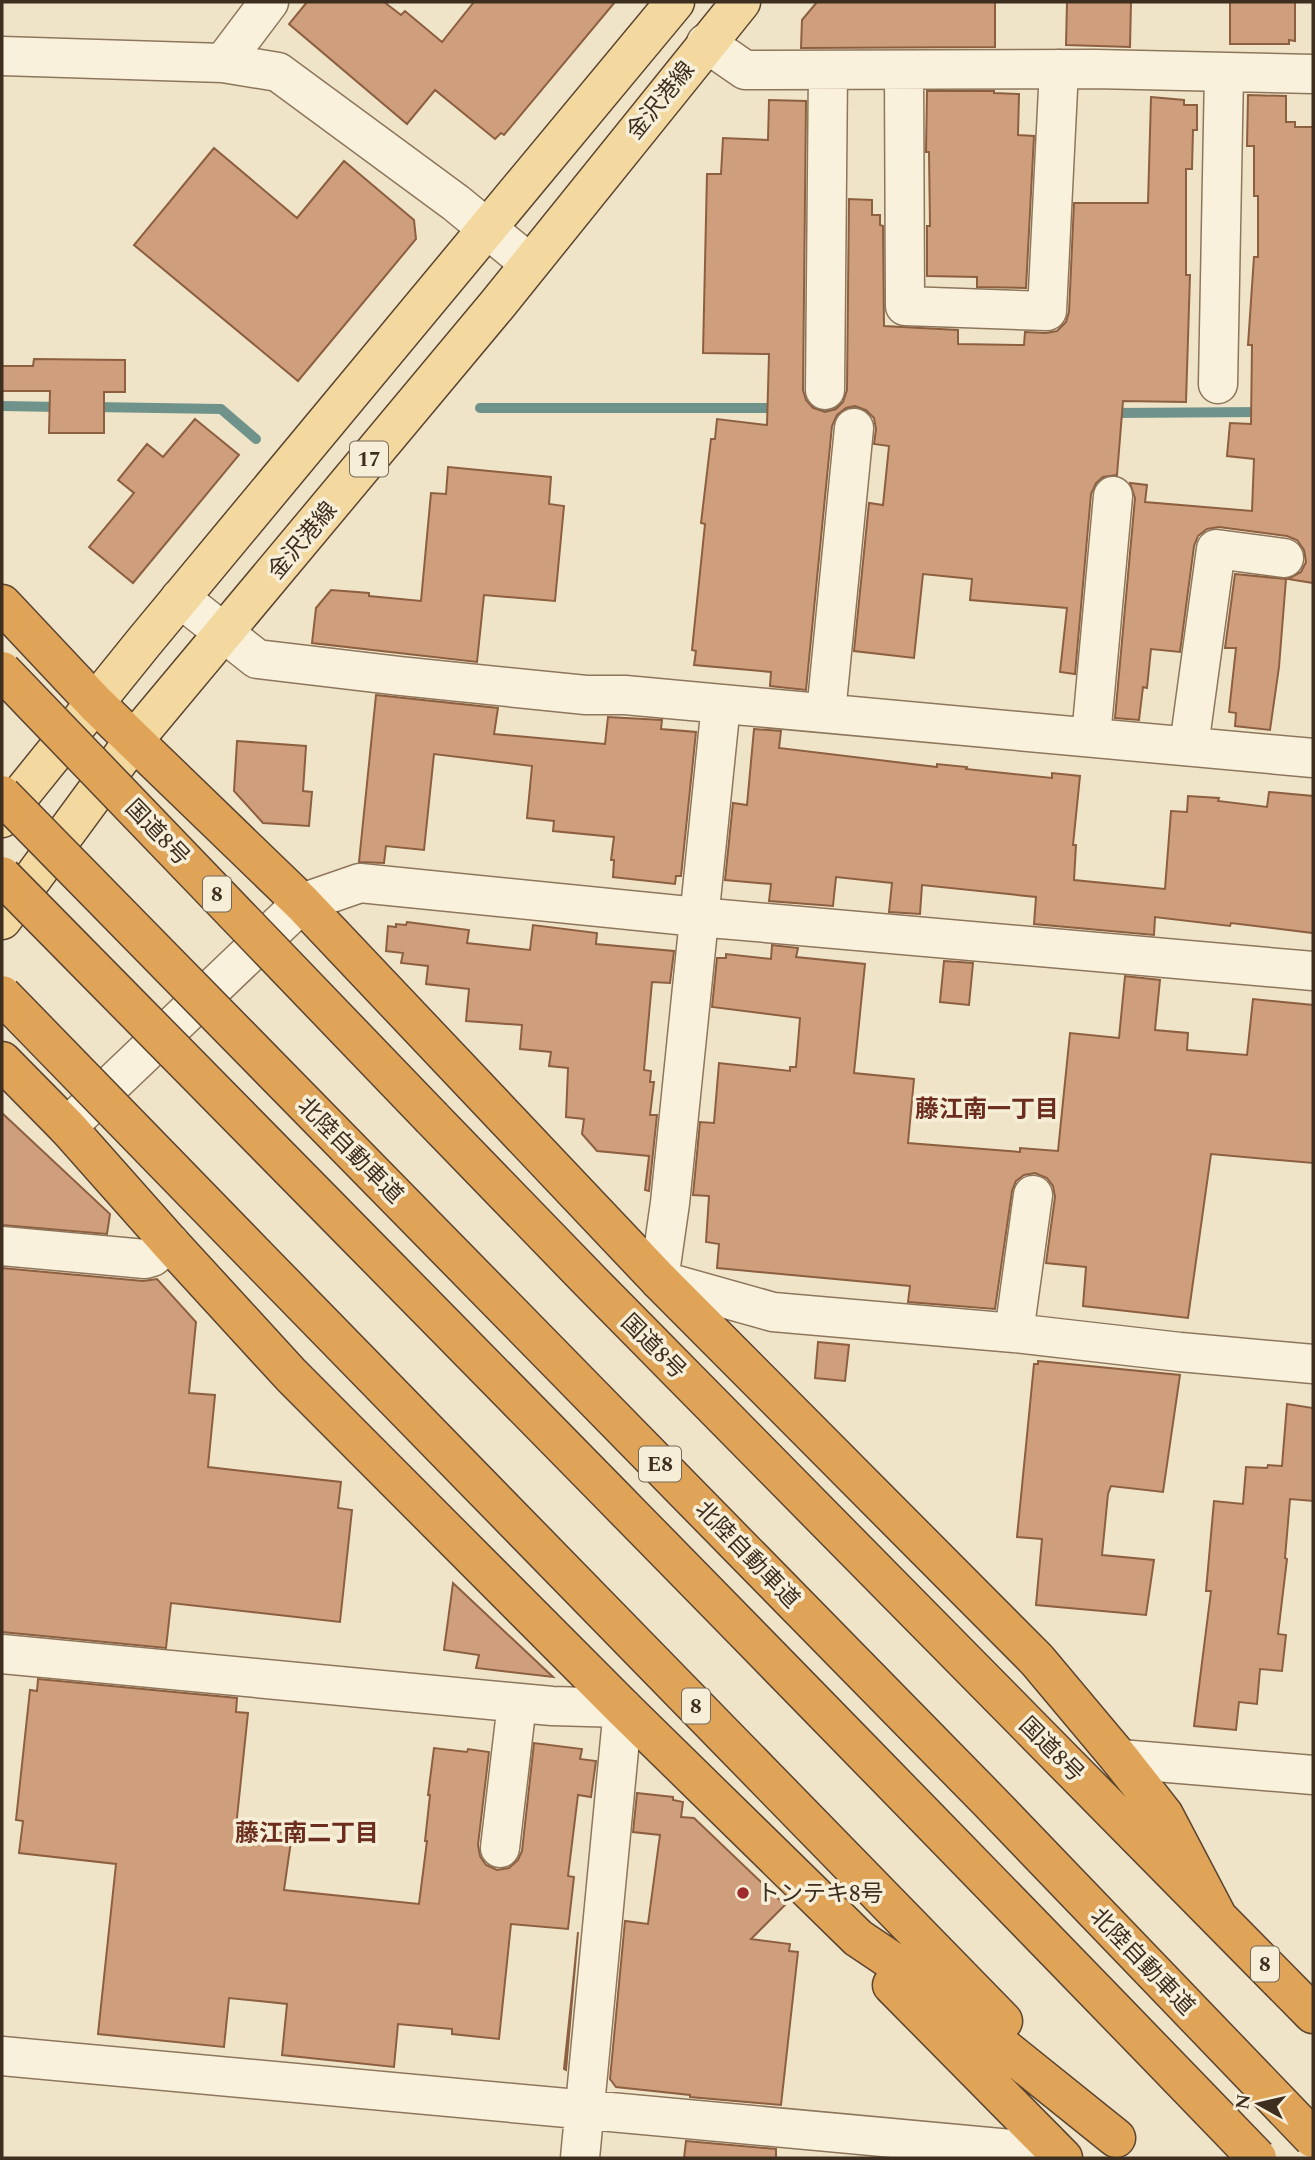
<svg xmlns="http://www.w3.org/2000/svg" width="1315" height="2160" viewBox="0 0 1315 2160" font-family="Spectral,'Noto Sans JP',serif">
	<rect width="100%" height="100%" fill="#f0e4c8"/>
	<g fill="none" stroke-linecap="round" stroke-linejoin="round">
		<path stroke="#6f938a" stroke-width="10" d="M 2,406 L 60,407
			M 93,407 L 221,409 L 256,439
			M 480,408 L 781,408
			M 803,408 L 875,409
			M 1111,413 L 1264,412"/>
	</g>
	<path fill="#cf9f7d" stroke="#8d5f41" stroke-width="2" d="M 307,2 L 384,2 L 401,15 L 405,11 L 442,42 L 474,2 L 615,2 L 504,135 L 501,133 L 495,139 L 435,90 L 407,124 L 289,24 Z
		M 817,2 L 995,2 L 995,47 L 801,48 L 802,20 Z
		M 1067,2 L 1131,2 L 1130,47 L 1066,45 Z
		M 1230,2 L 1295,2 L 1295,41 L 1289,40 L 1289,44 L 1230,44 Z
		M 927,91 L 994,91 L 994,93 L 1019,94 L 1018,135 L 1034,136 L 1026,288 L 977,287 L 977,277 L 927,276 L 927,226 L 930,226 L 929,152 L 926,152 Z
		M 1248,95 L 1286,96 L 1286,122 L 1295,122 L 1295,127 L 1313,127 L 1313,583 L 1288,579 L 1301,572 L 1306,562 L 1304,550 L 1297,540 L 1287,536 L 1219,527 L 1207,529 L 1198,536 L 1194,546 L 1180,652 L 1151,649 L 1147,688 L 1143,687 L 1139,720 L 1115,718 L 1135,498 L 1130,483 L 1147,485 L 1145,502 L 1252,511 L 1254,459 L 1227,456 L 1230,423 L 1251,424 L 1252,345 L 1248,345 L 1254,257 L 1258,257 L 1258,196 L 1254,196 L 1254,146 L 1247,146 Z
		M 1151,97 L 1184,100 L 1184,105 L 1197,105 L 1197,130 L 1193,130 L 1192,169 L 1186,169 L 1186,275 L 1190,275 L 1186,402 L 1123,401 L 1117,475 L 1103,477 L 1096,483 L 1091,494 L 1075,674 L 1060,672 L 1067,608 L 970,600 L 972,579 L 923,574 L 914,658 L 854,651 L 869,503 L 883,505 L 889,446 L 874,444 L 876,429 L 874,418 L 866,410 L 855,406 L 846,408 L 837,415 L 832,426 L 806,690 L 770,686 L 771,672 L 694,665 L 696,651 L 692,650 L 705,524 L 701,523 L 711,439 L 715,439 L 717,419 L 767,425 L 769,354 L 703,353 L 707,174 L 721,174 L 723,138 L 768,140 L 769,100 L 806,101 L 803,390 L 806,400 L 813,408 L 825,412 L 836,409 L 843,402 L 847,390 L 849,199 L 872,200 L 872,215 L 880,215 L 880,225 L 883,226 L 884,326 L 958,330 L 958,344 L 1024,345 L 1025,332 L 1046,333 L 1057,331 L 1066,322 L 1069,312 L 1074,203 L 1148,203 Z
		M 214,148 L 297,218 L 344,161 L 414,220 L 416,239 L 298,381 L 134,245 Z
		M 34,359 L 125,360 L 125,392 L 104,392 L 104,433 L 49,433 L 50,391 L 2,391 L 2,366 L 33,366 Z
		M 195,419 L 239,455 L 133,583 L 89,547 L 134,493 L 118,480 L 147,444 L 163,457 Z
		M 448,467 L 551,477 L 549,504 L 564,506 L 555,601 L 484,595 L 477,662 L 312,643 L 316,608 L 331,590 L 369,593 L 369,596 L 421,601 L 431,493 L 446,494 Z
		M 1235,574 L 1286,579 L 1279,667 L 1270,730 L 1235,726 L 1236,713 L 1229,712 L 1236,648 L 1225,648 Z
		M 376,695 L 498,708 L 494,734 L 605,744 L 608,717 L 662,720 L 661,729 L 696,732 L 681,876 L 676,876 L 675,884 L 613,877 L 614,860 L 611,860 L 614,837 L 553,831 L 554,821 L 527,818 L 532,766 L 434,754 L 424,850 L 386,846 L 384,863 L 359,862 Z
		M 754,729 L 781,731 L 779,748 L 937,767 L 937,764 L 967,767 L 966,769 L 1052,778 L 1052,773 L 1080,776 L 1073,845 L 1076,845 L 1074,880 L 1165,889 L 1171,811 L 1187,812 L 1188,796 L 1219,798 L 1218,801 L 1267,807 L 1269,792 L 1313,796 L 1313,933 L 1231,923 L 1230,926 L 1155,917 L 1154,935 L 1034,924 L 1036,897 L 922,885 L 920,914 L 889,912 L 892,883 L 836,877 L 833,906 L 769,901 L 771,884 L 725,880 L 733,803 L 747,805 Z
		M 237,741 L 306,746 L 303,791 L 312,792 L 309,826 L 263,823 L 234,791 Z
		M 407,922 L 469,930 L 467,943 L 530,950 L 533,925 L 597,933 L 596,944 L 674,951 L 670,983 L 652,982 L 644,1070 L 651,1071 L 650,1082 L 654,1082 L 650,1115 L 657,1115 L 649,1191 L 645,1190 L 649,1156 L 597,1151 L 582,1134 L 584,1119 L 566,1117 L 568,1068 L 549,1066 L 551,1052 L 520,1049 L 522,1025 L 466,1021 L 469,989 L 426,984 L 428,966 L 401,963 L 403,953 L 386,951 L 388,926 L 396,927 L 396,924 L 406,925 Z
		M 772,945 L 798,948 L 796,957 L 865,964 L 854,1073 L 914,1079 L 908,1143 L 1020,1152 L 1020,1148 L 1058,1151 L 1070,1033 L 1119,1038 L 1125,976 L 1160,980 L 1155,1030 L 1188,1033 L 1187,1050 L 1247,1055 L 1253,999 L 1313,1005 L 1313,1163 L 1211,1154 L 1188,1318 L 1083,1306 L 1086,1267 L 1046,1263 L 1055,1197 L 1053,1186 L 1047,1178 L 1035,1173 L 1024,1175 L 1016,1181 L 1012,1191 L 995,1309 L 908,1302 L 910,1286 L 717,1268 L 719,1244 L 706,1242 L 709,1196 L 693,1195 L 700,1122 L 714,1123 L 719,1063 L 790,1071 L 790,1067 L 796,1067 L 800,1018 L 712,1007 L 717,958 L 726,958 L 726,954 L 771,959 Z
		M 944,961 L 973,963 L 969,1005 L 940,1002 Z
		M 2,1113 L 110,1214 L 107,1234 L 2,1225 Z
		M 2,1268 L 143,1281 L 157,1279 L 196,1322 L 189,1393 L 215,1395 L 208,1467 L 341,1482 L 338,1508 L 352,1510 L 340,1622 L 171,1603 L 166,1648 L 2,1632 Z
		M 818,1342 L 849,1345 L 845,1381 L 815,1378 Z
		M 1038,1361 L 1180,1375 L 1163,1492 L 1111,1486 L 1108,1494 L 1102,1555 L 1154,1560 L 1146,1615 L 1036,1605 L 1042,1539 L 1017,1537 L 1034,1364 L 1038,1364 Z
		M 1287,1404 L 1313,1408 L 1313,1501 L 1290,1499 L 1285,1558 L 1287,1559 L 1278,1634 L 1286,1635 L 1282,1671 L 1260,1669 L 1257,1704 L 1239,1702 L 1236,1730 L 1194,1726 L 1211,1591 L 1206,1591 L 1214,1501 L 1243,1504 L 1246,1467 L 1267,1468 L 1268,1465 L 1282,1466 Z
		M 453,1583 L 553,1677 L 476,1668 L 479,1655 L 444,1650 Z
		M 38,1679 L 237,1698 L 236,1712 L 248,1713 L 236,1827 L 292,1834 L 284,1890 L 419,1904 L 427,1841 L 425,1841 L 430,1795 L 428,1795 L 434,1748 L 467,1752 L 468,1749 L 489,1752 L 478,1845 L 480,1856 L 486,1865 L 497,1870 L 509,1868 L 518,1860 L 522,1851 L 534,1743 L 582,1749 L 580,1759 L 596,1761 L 591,1797 L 578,1795 L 568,1876 L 574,1877 L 568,1929 L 511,1924 L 499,2039 L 452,2034 L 452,2029 L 398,2024 L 394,2067 L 282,2055 L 287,2004 L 229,1998 L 224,2047 L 98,2034 L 116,1864 L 19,1853 L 23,1821 L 16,1820 L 30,1690 L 37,1691 Z
		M 637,1793 L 673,1797 L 673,1800 L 683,1802 L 681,1817 L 694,1818 L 785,1905 L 751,1939 L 790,1944 L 789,1951 L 798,1952 L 781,2105 L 690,2097 L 690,2095 L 616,2087 L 610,2079 L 625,1921 L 648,1924 L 660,1835 L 633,1832 Z
		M 578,1932 L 566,2070 L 564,2069 L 572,1993 Z
		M 686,2141 L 776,2149 L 776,2158 L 684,2158 Z"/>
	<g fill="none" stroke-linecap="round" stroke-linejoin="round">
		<defs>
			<path id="street" d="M 706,43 L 745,70 L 1095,69 L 1313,74
				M 2,56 L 223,63 L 278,72 L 456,203 L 529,263
				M 223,63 L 269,2
				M 904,70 L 905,306 L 1047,311 L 1059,69
				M 1218,384 L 1224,73
				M 825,390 L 828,70
				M 180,598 L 257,659 L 400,676 L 586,695 L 625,695 L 1313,758
				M 721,704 L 670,1203 L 659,1280 L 773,1312 L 1014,1333 L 1180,1352 L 1313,1364
				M 826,713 L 854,428
				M 1091,737 L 1113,496
				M 1189,746 L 1216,549 L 1284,558
				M 67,1127 L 302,903 L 360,883 L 698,917 L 1313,971
				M 2,1246 L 145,1259 L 152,1257 L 170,1243
				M 1014,1333 L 1033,1195
				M 2,1654 L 552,1706 L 623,1708 L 580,2158
				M 1120,1759 L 1313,1775
				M 500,1848 L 517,1703
				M 2,2056 L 1034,2151 L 1046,2141"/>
			<path id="primary" d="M 2,818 L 144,642 L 675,2
				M 2,920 L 134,740 L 497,305 L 741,2"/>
			<path id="highway" d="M 2,604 L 96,704 L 302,903 L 659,1280 L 1037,1660 L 1120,1759 L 1164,1815 L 1216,1914
				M 2,1061 L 67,1127 L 170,1243 L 291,1375 L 623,1708 L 858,1938 L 913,1975 L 1116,2138
				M 432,1118 L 590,1281 L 1313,2014
				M 256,1256 L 1003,2021
				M 892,1985 L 1063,2158"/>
		</defs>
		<use href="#street" stroke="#8d765c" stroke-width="41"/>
		<use href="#primary" stroke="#5b4430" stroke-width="41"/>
		<use href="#highway" stroke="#5b4430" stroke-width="41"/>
		<use href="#street" stroke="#faf1dc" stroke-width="38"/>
		<use href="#primary" stroke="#f3d9a0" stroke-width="38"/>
		<use href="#highway" stroke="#e0a458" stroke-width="38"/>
		<defs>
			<path id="highway-bridge" d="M 2,671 L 432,1118
				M 2,795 L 988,1800 L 1313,2138
				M 2,876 C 422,1302 842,1728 1257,2158
				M 2,995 L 256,1256"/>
		</defs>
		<use href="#highway-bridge" stroke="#5b4430" stroke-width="41" stroke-linecap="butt"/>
		<use href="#highway-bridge" stroke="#e0a458" stroke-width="38"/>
	</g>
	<circle fill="#9e2a2b" stroke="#f7eed8" stroke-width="2.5" cx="743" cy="1893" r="7"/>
	<g text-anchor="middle" stroke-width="7" stroke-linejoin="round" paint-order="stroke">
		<g fill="#f7eed8" stroke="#756857" stroke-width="2">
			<rect x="350" y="441.5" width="38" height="35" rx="5"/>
			<rect x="203" y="876.5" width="28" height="35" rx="5"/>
			<rect x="639" y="1446.5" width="42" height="35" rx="5"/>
			<rect x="682" y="1688.5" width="28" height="35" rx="5"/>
			<rect x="1251" y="1946.5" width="28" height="35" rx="5"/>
		</g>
		<g font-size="21" font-weight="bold" fill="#3d2e20">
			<text x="369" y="466">17</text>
			<text x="217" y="901">8</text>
			<text x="660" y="1471">E8</text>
			<text x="696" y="1713">8</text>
			<text x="1265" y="1971">8</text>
		</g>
		<g font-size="23" fill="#3d2e20" stroke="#f7eed8">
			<text transform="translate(660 100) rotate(-51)" y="8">金沢港線</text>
			<text transform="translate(302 540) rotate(-50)" y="8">金沢港線</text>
			<text transform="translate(158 832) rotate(46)" y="8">国道8号</text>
			<text transform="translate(351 1150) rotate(45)" y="8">北陸自動車道</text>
			<text transform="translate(654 1346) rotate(45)" y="8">国道8号</text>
			<text transform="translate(748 1554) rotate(46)" y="8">北陸自動車道</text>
			<text transform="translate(1052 1749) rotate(45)" y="8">国道8号</text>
			<text transform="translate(1143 1961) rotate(46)" y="8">北陸自動車道</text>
		</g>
		<g font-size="23" fill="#3d2e20" stroke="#f7eed8" text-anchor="start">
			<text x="757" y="1901">トンテキ8号</text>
		</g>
		<g font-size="24" font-weight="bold" fill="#6b2e1e" stroke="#f7eed8">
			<text x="987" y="1117">藤江南一丁目</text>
			<text x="307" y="1841">藤江南二丁目</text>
		</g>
	</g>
	<rect width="1315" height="2160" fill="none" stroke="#3d2e20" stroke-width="7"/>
	<g transform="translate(1259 2104) rotate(278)" stroke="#f7eed8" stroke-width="5" paint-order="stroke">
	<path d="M0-5L12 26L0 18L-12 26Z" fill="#3d2e20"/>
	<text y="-10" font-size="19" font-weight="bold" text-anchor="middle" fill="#3d2e20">N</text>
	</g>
</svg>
